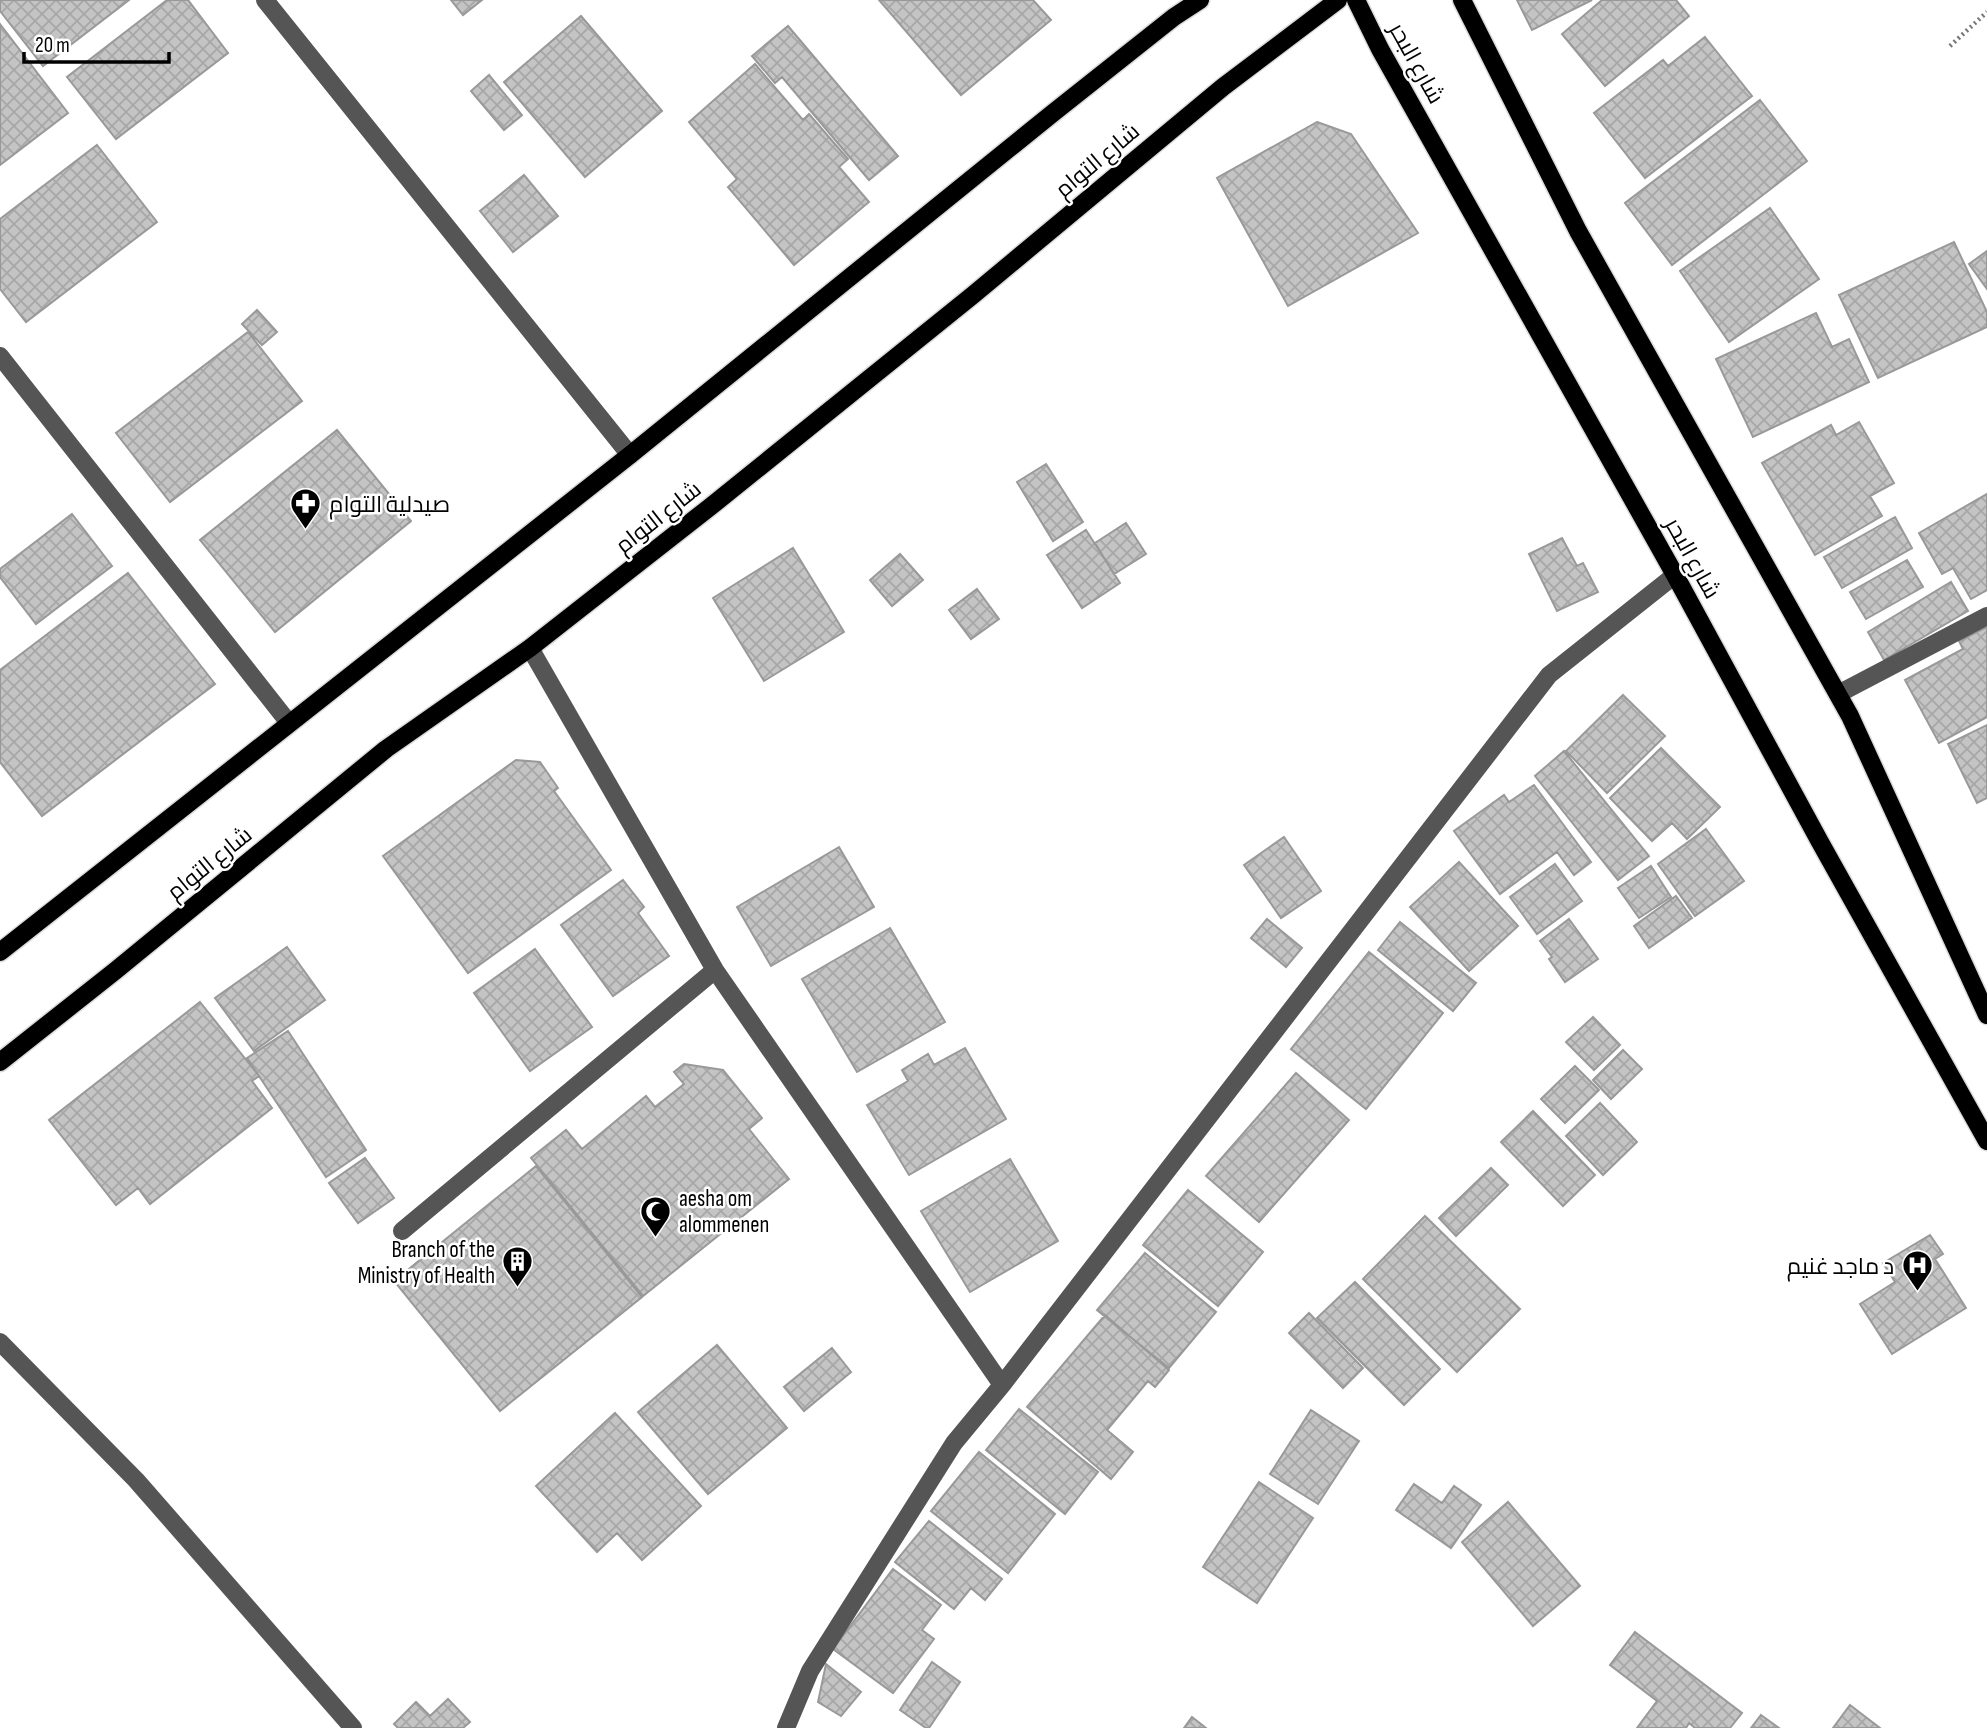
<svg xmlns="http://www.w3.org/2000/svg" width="1987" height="1728" viewBox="0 0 1987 1728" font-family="'Sofia Sans Condensed',Cairo,sans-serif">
	<defs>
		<pattern id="building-cross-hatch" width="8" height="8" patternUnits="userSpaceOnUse" patternTransform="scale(1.75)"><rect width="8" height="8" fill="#c4c4c4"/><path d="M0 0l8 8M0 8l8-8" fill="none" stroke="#a7a7a7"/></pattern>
	</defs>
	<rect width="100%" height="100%" fill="#fff"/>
	<path fill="url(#building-cross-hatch)" stroke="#999" stroke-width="2" d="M 0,0 L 129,0 L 43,66 L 0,11 Z
		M 167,0 L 188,0 L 228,53 L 116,139 L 67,77 Z
		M 451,0 L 482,0 L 463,15 Z
		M 879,0 L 1033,0 L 1051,20 L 961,95 Z
		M 1517,0 L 1592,0 L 1532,30 Z
		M 1602,0 L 1676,0 L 1689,16 L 1605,86 L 1562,34 Z
		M 581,16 L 662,111 L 585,177 L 504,82 Z
		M 0,24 L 68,113 L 0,165 Z
		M 788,26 L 898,156 L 869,180 L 782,77 L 775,83 L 752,56 Z
		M 1705,37 L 1752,96 L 1645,178 L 1594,113 L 1663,60 L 1668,66 Z
		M 755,64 L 803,120 L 809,114 L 848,159 L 839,167 L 869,202 L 794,265 L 728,187 L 737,179 L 689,122 Z
		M 489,75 L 522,115 L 504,130 L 471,91 Z
		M 1760,100 L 1807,161 L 1672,265 L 1625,203 Z
		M 1317,122 L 1351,134 L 1418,233 L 1288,306 L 1217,178 Z
		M 97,145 L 157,222 L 26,322 L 0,289 L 0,219 Z
		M 524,175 L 558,216 L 513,252 L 480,211 Z
		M 1770,208 L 1819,279 L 1729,342 L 1680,271 Z
		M 1954,242 L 1987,312 L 1987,327 L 1878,378 L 1839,295 Z
		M 1987,251 L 1987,289 L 1969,264 Z
		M 257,310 L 277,332 L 262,345 L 242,324 Z
		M 1816,313 L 1832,347 L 1849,339 L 1869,382 L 1753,437 L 1716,359 Z
		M 248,332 L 302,401 L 170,502 L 116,433 Z
		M 1859,422 L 1894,483 L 1870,496 L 1882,516 L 1815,555 L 1762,463 L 1831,425 L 1836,435 Z
		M 337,430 L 411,521 L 275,632 L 200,540 Z
		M 1046,464 L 1083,522 L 1053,541 L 1017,482 Z
		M 1987,494 L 1987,590 L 1971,599 L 1953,568 L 1942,574 L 1919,533 Z
		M 72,514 L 112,566 L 36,624 L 0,577 L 0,569 Z
		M 1895,517 L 1912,548 L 1842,588 L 1824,557 Z
		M 1126,523 L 1146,554 L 1114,574 L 1095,543 Z
		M 1086,530 L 1120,583 L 1082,608 L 1047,555 Z
		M 1562,538 L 1577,566 L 1583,563 L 1598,592 L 1557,611 L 1529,554 Z
		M 793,548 L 844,632 L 764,681 L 713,598 Z
		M 900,554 L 923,580 L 892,606 L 870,580 Z
		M 1907,560 L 1923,587 L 1866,619 L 1850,592 Z
		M 128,573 L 215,684 L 42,816 L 0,762 L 0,670 Z
		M 1951,582 L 1968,611 L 1884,660 L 1868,632 Z
		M 977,589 L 999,619 L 971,639 L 949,610 Z
		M 1987,627 L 1987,717 L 1939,743 L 1905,680 L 1963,649 L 1959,641 Z
		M 1623,695 L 1665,736 L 1607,793 L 1566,751 Z
		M 1987,725 L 1987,798 L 1977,803 L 1948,744 Z
		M 1661,748 L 1720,807 L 1687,839 L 1672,823 L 1652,841 L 1610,798 Z
		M 1564,751 L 1649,856 L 1618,880 L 1535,776 Z
		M 516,760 L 540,762 L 558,788 L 554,791 L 611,870 L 468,973 L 383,856 Z
		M 1534,785 L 1591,862 L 1574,875 L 1557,852 L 1500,894 L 1454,831 L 1504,795 L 1509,802 Z
		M 1706,829 L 1744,881 L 1695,916 L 1658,864 Z
		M 1284,837 L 1321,891 L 1281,918 L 1244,865 Z
		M 839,847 L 874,907 L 771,966 L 737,907 Z
		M 1459,862 L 1518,926 L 1469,971 L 1410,907 Z
		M 1555,864 L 1582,901 L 1537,934 L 1510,897 Z
		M 1651,866 L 1671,897 L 1639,918 L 1618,888 Z
		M 623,880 L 644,907 L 638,913 L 669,956 L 613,996 L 561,925 Z
		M 1676,896 L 1692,918 L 1649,948 L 1634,926 Z
		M 1267,919 L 1302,948 L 1286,967 L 1251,938 Z
		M 1569,919 L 1598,959 L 1565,982 L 1549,959 L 1552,957 L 1540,941 Z
		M 1400,922 L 1476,983 L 1453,1011 L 1378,950 Z
		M 890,928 L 945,1022 L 857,1072 L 802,979 Z
		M 287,947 L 325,1000 L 254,1051 L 215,998 Z
		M 535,949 L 592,1027 L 530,1071 L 474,993 Z
		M 1369,952 L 1443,1013 L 1366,1109 L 1291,1049 Z
		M 200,1002 L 259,1076 L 252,1081 L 272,1108 L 150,1204 L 138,1188 L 116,1205 L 49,1120 Z
		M 1593,1017 L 1620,1045 L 1594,1070 L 1566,1042 Z
		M 288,1031 L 366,1150 L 326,1177 L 247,1058 Z
		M 965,1048 L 1006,1119 L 909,1175 L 867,1105 L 908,1081 L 902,1070 L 928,1054 L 934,1065 Z
		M 1623,1050 L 1642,1069 L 1611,1099 L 1593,1080 Z
		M 684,1064 L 723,1070 L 762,1118 L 749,1129 L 789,1179 L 643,1296 L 531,1158 L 566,1130 L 582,1149 L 646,1096 L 655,1107 L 684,1084 L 674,1072 Z
		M 1575,1066 L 1599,1090 L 1565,1123 L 1541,1099 Z
		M 1296,1073 L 1349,1120 L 1259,1222 L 1206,1176 Z
		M 1600,1103 L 1637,1142 L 1603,1175 L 1566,1136 Z
		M 1533,1111 L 1595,1175 L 1563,1206 L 1501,1142 Z
		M 365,1158 L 394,1198 L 358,1223 L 329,1183 Z
		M 1010,1159 L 1058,1241 L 970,1292 L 921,1211 Z
		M 536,1166 L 642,1297 L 500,1411 L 394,1281 Z
		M 1491,1168 L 1508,1185 L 1456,1236 L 1439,1218 Z
		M 1188,1190 L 1263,1252 L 1218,1306 L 1143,1245 Z
		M 1425,1216 L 1520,1309 L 1457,1372 L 1363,1279 Z
		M 1930,1235 L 1943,1254 L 1935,1259 L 1966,1308 L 1892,1354 L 1860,1304 L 1895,1282 L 1883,1263 Z
		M 1145,1253 L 1216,1312 L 1169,1368 L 1097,1310 Z
		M 1355,1282 L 1440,1369 L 1404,1405 L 1317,1318 Z
		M 1309,1313 L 1363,1368 L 1343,1388 L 1289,1333 Z
		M 1105,1315 L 1169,1370 L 1155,1387 L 1148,1381 L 1107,1430 L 1133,1452 L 1111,1479 L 1027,1407 Z
		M 717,1345 L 787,1428 L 708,1494 L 638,1412 Z
		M 832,1348 L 851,1372 L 804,1411 L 784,1387 Z
		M 1019,1409 L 1098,1472 L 1065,1514 L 986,1450 Z
		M 1311,1410 L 1359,1441 L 1318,1504 L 1270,1474 Z
		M 615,1413 L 701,1506 L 642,1560 L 617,1533 L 597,1552 L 536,1486 Z
		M 979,1452 L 1055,1514 L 1008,1573 L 931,1511 Z
		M 1259,1482 L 1313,1518 L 1257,1603 L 1203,1567 Z
		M 1414,1484 L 1442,1503 L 1454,1486 L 1481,1505 L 1451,1548 L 1396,1510 Z
		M 1508,1502 L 1580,1586 L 1533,1626 L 1462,1542 Z
		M 929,1521 L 1002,1579 L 985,1600 L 971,1588 L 954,1609 L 895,1562 Z
		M 893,1569 L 941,1605 L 922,1630 L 934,1639 L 893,1693 L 833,1649 Z
		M 1635,1632 L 1742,1713 L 1730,1728 L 1695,1728 L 1689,1723 L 1686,1728 L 1637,1728 L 1657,1701 L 1610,1665 Z
		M 932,1662 L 960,1682 L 929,1728 L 926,1728 L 900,1710 Z
		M 826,1664 L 861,1692 L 841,1716 L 818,1702 Z
		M 448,1699 L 470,1722 L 463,1728 L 398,1728 L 394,1724 L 416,1702 L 430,1716 Z
		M 1850,1705 L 1880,1728 L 1833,1728 Z
		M 1761,1715 L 1779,1728 L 1751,1728 Z
		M 1192,1717 L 1206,1728 L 1184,1728 Z"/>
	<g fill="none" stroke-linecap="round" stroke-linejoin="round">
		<defs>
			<path id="major" d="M 1356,0 L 1380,49 L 1675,575 L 1820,842 L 1987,1141
				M 1462,0 L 1578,231 L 1850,716 L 1987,1015
				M 0,952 L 630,455 L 1053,113 L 1174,17 L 1200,0
				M 0,1062 L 115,971 L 386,749 L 530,648 L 710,507 L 973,295 L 1223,87 L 1338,0"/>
		</defs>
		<use href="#major" stroke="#dbdbdb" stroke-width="21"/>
		<path stroke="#777" stroke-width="4.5" stroke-dasharray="2 3.5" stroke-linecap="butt" d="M 1950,46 L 1987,12"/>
		<path stroke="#555" stroke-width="18" d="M 265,0 L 630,455
			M 0,356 L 289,723
			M 530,648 L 715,970 L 1002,1385
			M 1838,694 L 1987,616
			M 402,1231 L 715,970
			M 0,1342 L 136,1480 L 353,1728
			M 786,1728 L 810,1671 L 954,1443 L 1002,1385 L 1549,675 L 1675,575"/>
		<use href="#major" stroke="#000" stroke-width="18"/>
	</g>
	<defs>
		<symbol id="pharmacy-pin" viewBox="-11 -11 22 30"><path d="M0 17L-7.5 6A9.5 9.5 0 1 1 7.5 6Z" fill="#000" stroke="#fff"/><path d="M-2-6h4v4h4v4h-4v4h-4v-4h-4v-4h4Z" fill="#fff"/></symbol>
		<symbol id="mosque-pin" viewBox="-11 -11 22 30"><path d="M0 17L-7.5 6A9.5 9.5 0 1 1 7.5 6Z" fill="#000" stroke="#fff"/><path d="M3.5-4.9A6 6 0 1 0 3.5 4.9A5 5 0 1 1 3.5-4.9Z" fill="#fff"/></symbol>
		<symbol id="building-pin" viewBox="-11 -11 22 30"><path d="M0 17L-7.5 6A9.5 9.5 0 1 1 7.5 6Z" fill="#000" stroke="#fff"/><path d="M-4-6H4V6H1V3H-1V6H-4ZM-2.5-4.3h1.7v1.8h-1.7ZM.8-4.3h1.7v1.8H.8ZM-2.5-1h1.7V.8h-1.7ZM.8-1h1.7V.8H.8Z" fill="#fff"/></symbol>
		<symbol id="hospital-pin" viewBox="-11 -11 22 30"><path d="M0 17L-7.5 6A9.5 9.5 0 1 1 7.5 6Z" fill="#000" stroke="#fff"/><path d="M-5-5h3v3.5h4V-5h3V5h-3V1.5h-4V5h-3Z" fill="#fff"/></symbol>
	</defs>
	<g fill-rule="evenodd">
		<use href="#pharmacy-pin" x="288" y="486" width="35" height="47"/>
		<use href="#mosque-pin" x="638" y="1194" width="35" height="47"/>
		<use href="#building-pin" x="500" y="1244" width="35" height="47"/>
		<use href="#hospital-pin" x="1900" y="1248" width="35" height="47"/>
	</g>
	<g text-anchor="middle" stroke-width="5" stroke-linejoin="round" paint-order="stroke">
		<g font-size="23" fill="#000" stroke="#fff">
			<text transform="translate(1417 63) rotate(61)" y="8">شارع البحر</text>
			<text transform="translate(1097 160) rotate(-40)" y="8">شارع التوام</text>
			<text transform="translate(658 517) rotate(-38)" y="8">شارع التوام</text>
			<text transform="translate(1693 558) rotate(61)" y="8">شارع البحر</text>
			<text transform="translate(209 863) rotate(-39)" y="8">شارع التوام</text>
		</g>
		<g font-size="23" fill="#000" stroke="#fff" text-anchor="start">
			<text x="329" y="512">صيدلية التوام</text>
			<text x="679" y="1206">aesha om<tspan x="679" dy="26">alommenen</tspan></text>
			<text x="495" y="1257" text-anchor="end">Branch of the<tspan x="495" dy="26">Ministry of Health</tspan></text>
			<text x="1894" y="1274" text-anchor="end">د ماجد غنيم</text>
		</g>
	</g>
	<path d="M24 52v10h145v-10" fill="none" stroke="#000000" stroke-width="3.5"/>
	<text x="35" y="52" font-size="21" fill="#000000" stroke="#ffffff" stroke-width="5" paint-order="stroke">20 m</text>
</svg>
